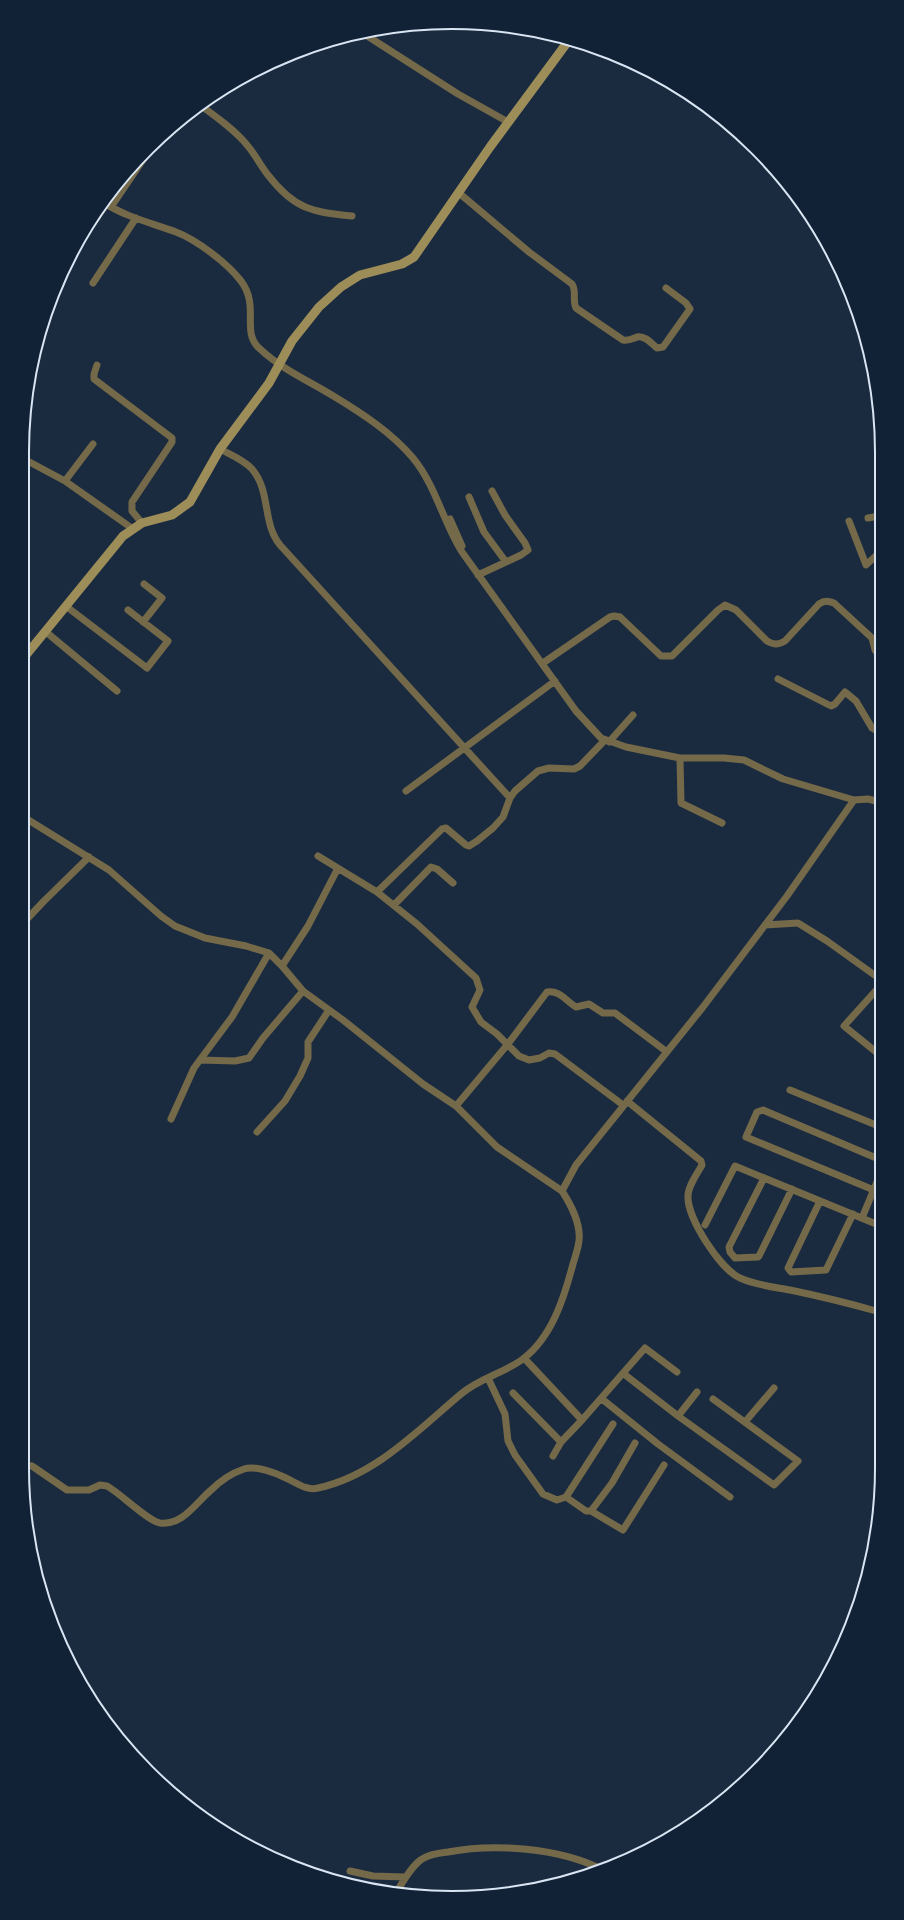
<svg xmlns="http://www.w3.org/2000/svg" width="904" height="1920" viewBox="0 0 904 1920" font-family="'DejaVu Sans',sans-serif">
	<rect width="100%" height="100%" fill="#1a2b40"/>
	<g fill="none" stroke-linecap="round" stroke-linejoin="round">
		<path stroke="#746949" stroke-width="7" d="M 361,32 L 458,94 L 508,122
			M 200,105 C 216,117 234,129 247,145 C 255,154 260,165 268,175 C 294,209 312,212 352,216
			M 459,193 L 529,252 L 572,284 C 577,291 572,300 576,308 L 623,340 C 629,341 632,339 637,337 C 645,335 652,344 657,348 L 663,347 L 690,309 L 686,303 L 666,288
			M 103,202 C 125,217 152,223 176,232 C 197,240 227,263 241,281 C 260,306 241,332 259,348 C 281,369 309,381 335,397 C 363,414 392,433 413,458 C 436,486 443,522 462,552 L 576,711 L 601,738 L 626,747 L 680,758 L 724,758 L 744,760 L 783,779 L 854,800 L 868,799 L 880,802
			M 111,207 L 155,142
			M 74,251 L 106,204
			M 93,283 L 136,218
			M 97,365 L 94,374 L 94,379 L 172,438 L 172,442 L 132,502 L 132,511 L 142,523
			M 220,449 C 231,455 244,460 252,469 C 271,491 262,523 280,545 L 510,798
			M 22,458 L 65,481 L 133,529
			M 65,481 L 93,444
			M 469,497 L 484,532 L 506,562
			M 868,518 L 879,516
			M 450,519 L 462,546
			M 849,521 L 866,565 L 879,553
			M 478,575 L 521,555 L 528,550 L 525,543 L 505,515 L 492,491
			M 67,607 L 147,668 L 168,641 L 128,610
			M 143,622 L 162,598 L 144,584
			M 46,632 L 117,691
			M 543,663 L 610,617 L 614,616 L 620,617 L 661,656 L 672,656 L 718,610 L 725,605 L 736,610 L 767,641 C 774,645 778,645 785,641 L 819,604 C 825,600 828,601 834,603 L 872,638 L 875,650 L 879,655
			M 778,679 L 831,706 L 835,704 L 845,692 L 856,701 L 872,728 L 879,732
			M 605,740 L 580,766 L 574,769 L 549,768 L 538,771 L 515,791 L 510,798 L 503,817 L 493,828 L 477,841 L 469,846 L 466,845 L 446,828 L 442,829 L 377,892 L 417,924 L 476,978 L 480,990 L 472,1007 L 481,1022 L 497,1034 L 519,1056 L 529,1060 L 540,1058 L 549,1053 L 555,1054 L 623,1105
			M 609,742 L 633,715
			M 680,758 L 681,803 L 722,823
			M 406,791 L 555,681
			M 22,816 L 109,870 L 161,916 L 175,926 L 205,938 L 246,946 L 269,953 L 282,966 L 303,991 L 343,1020 L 423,1084 L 456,1106 L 497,1147 L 562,1191
			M 318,856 L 377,892
			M 394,905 L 431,867 L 437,869 L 453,883
			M 765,925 L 798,923 L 827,941 L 880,979
			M 22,928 L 27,919 L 44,901 L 89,857
			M 282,966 L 308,926 L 338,868
			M 880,986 L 844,1026 L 881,1056
			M 200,1060 L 235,1061 L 249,1058 L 263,1038 L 303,991
			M 790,1090 L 881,1127
			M 627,1101 L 701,1161 L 702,1165 C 697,1174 688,1186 688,1196 C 687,1218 720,1269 740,1278 C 755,1285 774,1287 790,1290 C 819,1296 848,1303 876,1311
			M 456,1106 L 508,1044 L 547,992 C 560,990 566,1001 576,1007 L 589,1004 L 603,1013 L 615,1013 L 667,1052
			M 171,1119 L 194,1068 L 232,1017 L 269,953
			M 257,1132 L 285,1101 L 300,1076 L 308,1058 L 308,1042 L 329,1010
			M 881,1160 L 763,1110 L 757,1112 L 746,1137 L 881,1193
			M 764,1178 L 729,1247 L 730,1252 L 735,1258 L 758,1257 L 759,1256 L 792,1189
			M 820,1201 L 788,1268 L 791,1272 L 826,1270 L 853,1214
			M 862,1218 L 881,1172
			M 705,1225 L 735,1166 L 881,1226
			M 524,1358 L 582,1420 L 561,1442 L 553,1456
			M 624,1374 L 678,1416 L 697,1392
			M 488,1378 L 505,1414 L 508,1441 L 515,1455 L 543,1494 L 557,1500 L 566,1497 L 613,1424
			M 513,1393 L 561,1442
			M 602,1399 L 658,1444 L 730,1497
			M 678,1416 L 774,1485 L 798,1461 L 713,1399
			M 582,1420 L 645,1348 L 677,1372
			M 745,1422 L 774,1388
			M 22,1467 L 26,1465 L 32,1466 L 67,1490 L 89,1490 L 100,1485 L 107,1486 C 120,1493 148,1521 160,1523 C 182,1526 196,1503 210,1491 C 219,1482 232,1473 244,1469 C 255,1465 276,1473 286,1478 C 297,1483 306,1491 318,1488 C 375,1476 418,1430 461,1394 C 480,1378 504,1373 523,1359 C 552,1337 564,1298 573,1264 C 575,1257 578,1249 579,1241 C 581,1223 571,1205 562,1191 L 576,1165 L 703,1007 L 787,896 L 854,800
			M 566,1497 L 586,1511 L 591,1511 L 612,1483 L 635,1443
			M 591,1511 L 623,1530 L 664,1465
			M 350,1871 L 373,1876 L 405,1877
			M 396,1893 C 402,1883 413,1863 424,1858 C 431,1854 441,1853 448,1852 C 494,1843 559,1848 601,1869"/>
		<path stroke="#9d8d59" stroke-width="9" d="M 22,660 L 123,536 L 142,523 L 172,515 L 190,502 L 220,449 L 269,383 L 292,341 L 319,307 L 341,287 L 360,275 L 402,264 L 414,257 L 490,147 L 569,40"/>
	</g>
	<path d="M0 0H904V1920H0ZM452 29H452A423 423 0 0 1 875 452V1468A423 423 0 0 1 452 1891H452A423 423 0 0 1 29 1468V452A423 423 0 0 1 452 29Z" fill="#112136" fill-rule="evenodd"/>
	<path fill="none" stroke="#d9e5f3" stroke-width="2" d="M452 29H452A423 423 0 0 1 875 452V1468A423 423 0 0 1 452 1891H452A423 423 0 0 1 29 1468V452A423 423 0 0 1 452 29Z"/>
</svg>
